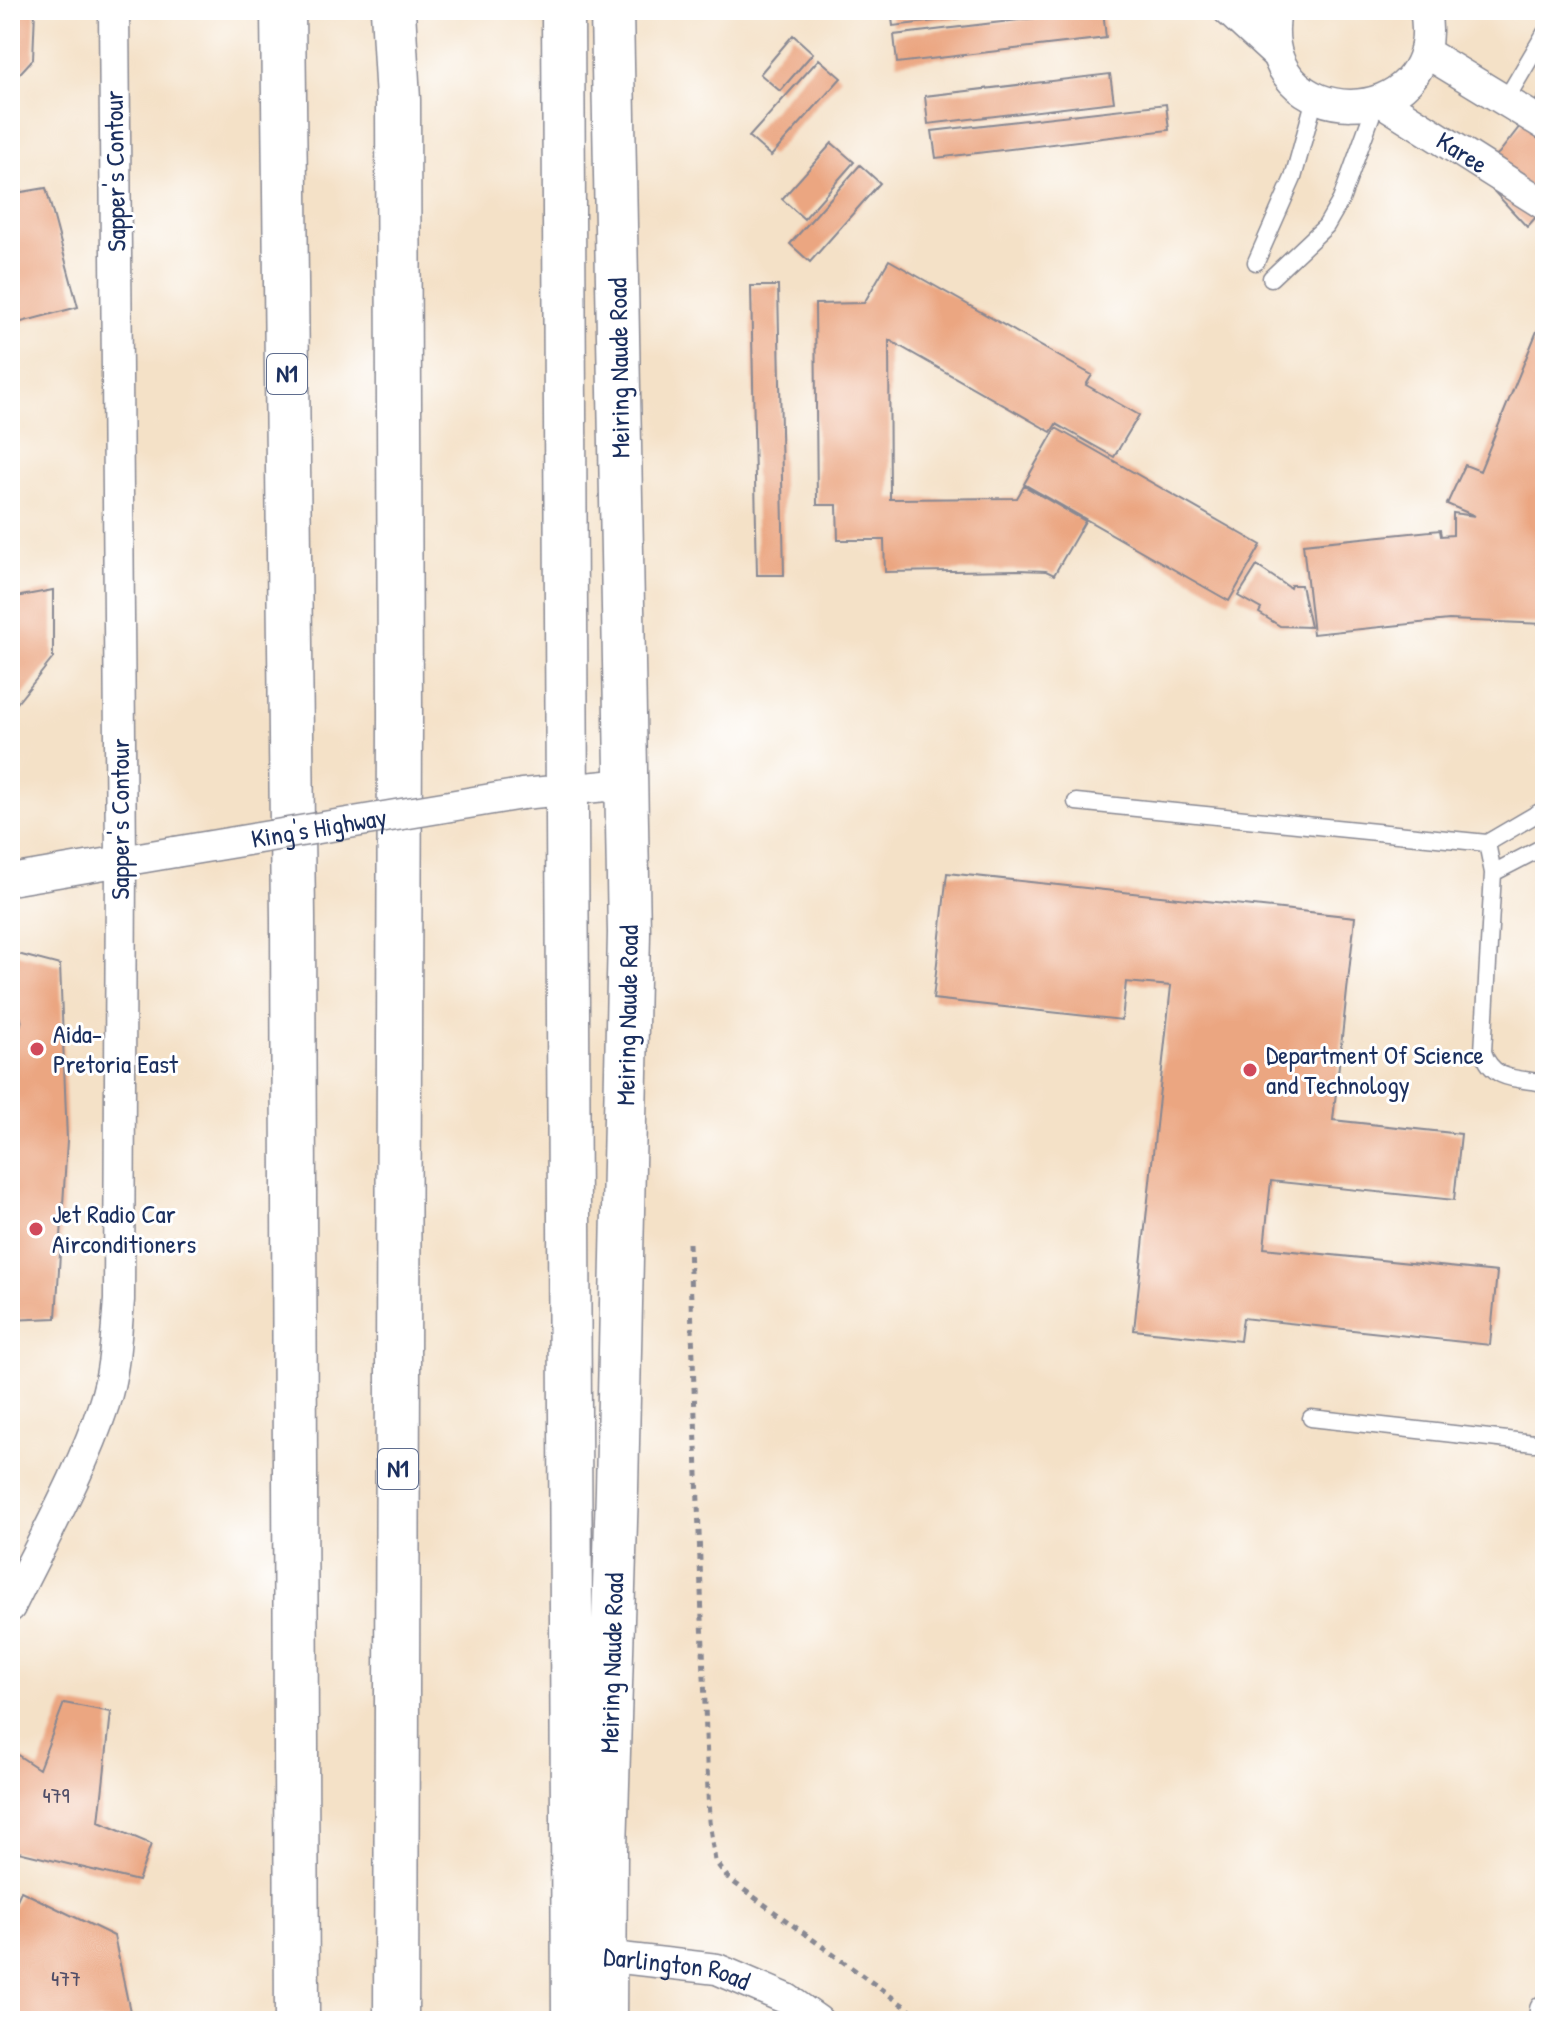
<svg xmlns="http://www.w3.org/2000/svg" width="1555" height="2031" viewBox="0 0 1555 2031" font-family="'Patrick Hand',sans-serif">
	<rect width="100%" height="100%" fill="#fff"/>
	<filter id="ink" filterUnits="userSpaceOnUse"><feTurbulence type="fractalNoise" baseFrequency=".0125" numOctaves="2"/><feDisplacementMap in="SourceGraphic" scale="16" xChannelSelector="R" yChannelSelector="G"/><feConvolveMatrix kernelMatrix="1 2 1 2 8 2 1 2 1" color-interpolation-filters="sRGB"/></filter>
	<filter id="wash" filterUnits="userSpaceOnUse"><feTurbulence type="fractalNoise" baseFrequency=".006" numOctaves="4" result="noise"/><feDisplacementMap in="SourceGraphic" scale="32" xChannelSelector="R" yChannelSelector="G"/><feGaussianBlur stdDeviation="1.8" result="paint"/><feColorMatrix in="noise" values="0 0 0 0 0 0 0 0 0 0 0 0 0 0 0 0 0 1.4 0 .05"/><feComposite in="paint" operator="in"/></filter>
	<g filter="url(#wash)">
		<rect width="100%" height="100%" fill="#f4e1c7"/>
		<g id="blocks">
			<path fill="#eba681" d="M 10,10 L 35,10 L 33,59 L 10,84 Z
				M 891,10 L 1013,10 L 1013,12 L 893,26 Z
				M 1103,10 L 1106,38 L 897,63 L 894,35 Z
				M 793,35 L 813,53 L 780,91 L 760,74 Z
				M 819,59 L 841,78 L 771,156 L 749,137 Z
				M 1110,74 L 1114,102 L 928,124 L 925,96 Z
				M 1545,86 L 1545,207 L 1527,227 L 1475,171 L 1499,153 L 1520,126 Z
				M 1166,104 L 1169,130 L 936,158 L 932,131 Z
				M 832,143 L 854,162 L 804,219 L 782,199 Z
				M 860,165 L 880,183 L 810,262 L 790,244 Z
				M 46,188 L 78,307 L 14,324 L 10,321 L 10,194 Z
				M 889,260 L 1092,375 L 1086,385 L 1139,415 L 1114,457 L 1056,424 L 1051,432 L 889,340 L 890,499 L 1017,498 L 1024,486 L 1085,521 L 1054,575 L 1046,571 L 1018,570 L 885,572 L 884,540 L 838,540 L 837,505 L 817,505 L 815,304 L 864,303 Z
				M 751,286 L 778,286 L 784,575 L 757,575 Z
				M 1537,331 L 1545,334 L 1545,624 L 1449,620 L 1313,634 L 1303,544 L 1440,530 L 1441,536 L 1453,535 L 1453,513 L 1475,516 L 1447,504 L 1465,465 L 1480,471 Z
				M 1056,428 L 1261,545 L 1229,601 L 1024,484 Z
				M 1257,566 L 1290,588 L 1291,585 L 1301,585 L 1310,627 L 1280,626 L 1259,613 L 1261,609 L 1238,596 Z
				M 53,590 L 53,658 L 10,712 L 10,598 Z
				M 947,873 L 1355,917 L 1333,1120 L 1461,1134 L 1454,1200 L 1271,1181 L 1264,1248 L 1497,1272 L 1490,1345 L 1243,1318 L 1240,1341 L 1134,1330 L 1171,986 L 1126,982 L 1122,1020 L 933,999 Z
				M 10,952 L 60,965 L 67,1140 L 56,1318 L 10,1320 Z
				M 64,1703 L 111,1712 L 99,1822 L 151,1844 L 138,1881 L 10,1850 L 10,1750 L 39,1769 Z
				M 21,1891 L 114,1936 L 132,2021 L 10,2021 L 10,1915 Z"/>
		</g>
	</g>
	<g filter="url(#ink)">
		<use href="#blocks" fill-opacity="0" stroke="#888892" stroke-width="2"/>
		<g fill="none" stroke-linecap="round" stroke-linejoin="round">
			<defs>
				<path id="lane" d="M 1505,101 L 1545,33
					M 1256,262 L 1293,178 L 1315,98
					M 1271,278 L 1326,226 L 1341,200 L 1376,103
					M 1076,802 L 1487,843 L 1493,873 L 1483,1052 C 1493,1082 1518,1078 1545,1083
					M 1487,843 L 1545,809
					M 1493,873 L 1545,846
					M 10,1021 L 13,1021
					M 1311,1418 L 1534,1443 L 1545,1440"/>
				<g id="street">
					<path d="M 1228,10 L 1277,55"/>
					<path d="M 1276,10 C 1252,137 1449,136 1425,10"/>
					<path d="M 1425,52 L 1545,125"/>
					<path id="s1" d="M 1381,101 L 1545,205"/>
					<path d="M 522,794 L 627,784"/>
					<path d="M 10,880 L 175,852"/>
					<path d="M 10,1607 C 42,1541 81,1474 104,1404 C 115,1371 116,1335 119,1300 L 121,861 L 114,10"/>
					<path id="s2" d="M 586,1954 L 717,1969 L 787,1999 L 818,2021"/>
					<path d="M 1544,2021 L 1545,2010"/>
				</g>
				<g id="secondary">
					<path d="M 563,10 L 573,2021"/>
					<path id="s3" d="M 605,2021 L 606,1849 L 617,1489 L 629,933 L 612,10"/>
				</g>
				<path id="highway" d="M 283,10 L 293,918 L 297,2021
					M 393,10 L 398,100 L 400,715 L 396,2021"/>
			</defs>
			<use href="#lane" stroke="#888892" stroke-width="19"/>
			<use href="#street" stroke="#888892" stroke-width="33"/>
			<use href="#secondary" stroke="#888892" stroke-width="45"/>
			<use href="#highway" stroke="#888892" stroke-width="47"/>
			<path stroke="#888892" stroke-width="5" stroke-dasharray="6 6" stroke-linecap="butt" d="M 689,1243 L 709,1821 L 715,1861 L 729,1879 L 925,2021"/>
			<use href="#lane" stroke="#fff" stroke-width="16"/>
			<use href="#street" stroke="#fff" stroke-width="30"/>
			<use href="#secondary" stroke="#fff" stroke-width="42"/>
			<use href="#highway" stroke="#fff" stroke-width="44"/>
			<defs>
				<g id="street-bridge">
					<path id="s4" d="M 175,852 L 522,794"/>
				</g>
			</defs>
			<use href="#street-bridge" stroke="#888892" stroke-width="33" stroke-linecap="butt"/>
			<use href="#street-bridge" stroke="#fff" stroke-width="30"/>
		</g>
	</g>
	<g fill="#d1495b" stroke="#fff" stroke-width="3">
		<circle cx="37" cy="1049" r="8"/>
		<circle cx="1250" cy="1070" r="8"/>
		<circle cx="36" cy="1229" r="8"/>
	</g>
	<g text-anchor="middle" stroke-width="6" stroke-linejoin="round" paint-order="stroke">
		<g font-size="22" fill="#4f4d67">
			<text x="56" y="1803">479</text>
			<text x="66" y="1986">477</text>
		</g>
		<g fill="#fff" stroke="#5f6d8e" stroke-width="2">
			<rect x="267" y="354" width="40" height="40" rx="6"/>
			<rect x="378" y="1449" width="40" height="40" rx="6"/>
		</g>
		<g font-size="24" font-weight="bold" fill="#1b2f5e">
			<text x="287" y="382">N1</text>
			<text x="398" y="1477">N1</text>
		</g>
		<g font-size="26" fill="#1b2f5e" stroke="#fff">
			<text dy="9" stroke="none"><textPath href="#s1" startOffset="96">Karee</textPath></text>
			<text transform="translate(115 171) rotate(-91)" y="9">Sapper's Contour</text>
			<text transform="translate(619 368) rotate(-91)" y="9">Meiring Naude Road</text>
			<text transform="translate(120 819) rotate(-90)" y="9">Sapper's Contour</text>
			<text dy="9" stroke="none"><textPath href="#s4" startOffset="146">King's Highway</textPath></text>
			<text dy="9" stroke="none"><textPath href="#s3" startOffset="1006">Meiring Naude Road</textPath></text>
			<text dy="9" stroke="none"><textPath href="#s3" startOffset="358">Meiring Naude Road</textPath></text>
			<text dy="9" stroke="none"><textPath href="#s2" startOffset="92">Darlington Road</textPath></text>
		</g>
		<g font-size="26" fill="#1b2f5e" stroke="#fff" text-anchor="start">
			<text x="53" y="1043">Aida-<tspan x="53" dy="30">Pretoria East</tspan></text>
			<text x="1266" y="1064">Department Of Science<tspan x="1266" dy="30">and Technology</tspan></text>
			<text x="52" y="1223">Jet Radio Car<tspan x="52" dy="30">Airconditioners</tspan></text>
		</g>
	</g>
	<rect width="1555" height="2031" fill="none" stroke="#fff" stroke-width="40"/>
</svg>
